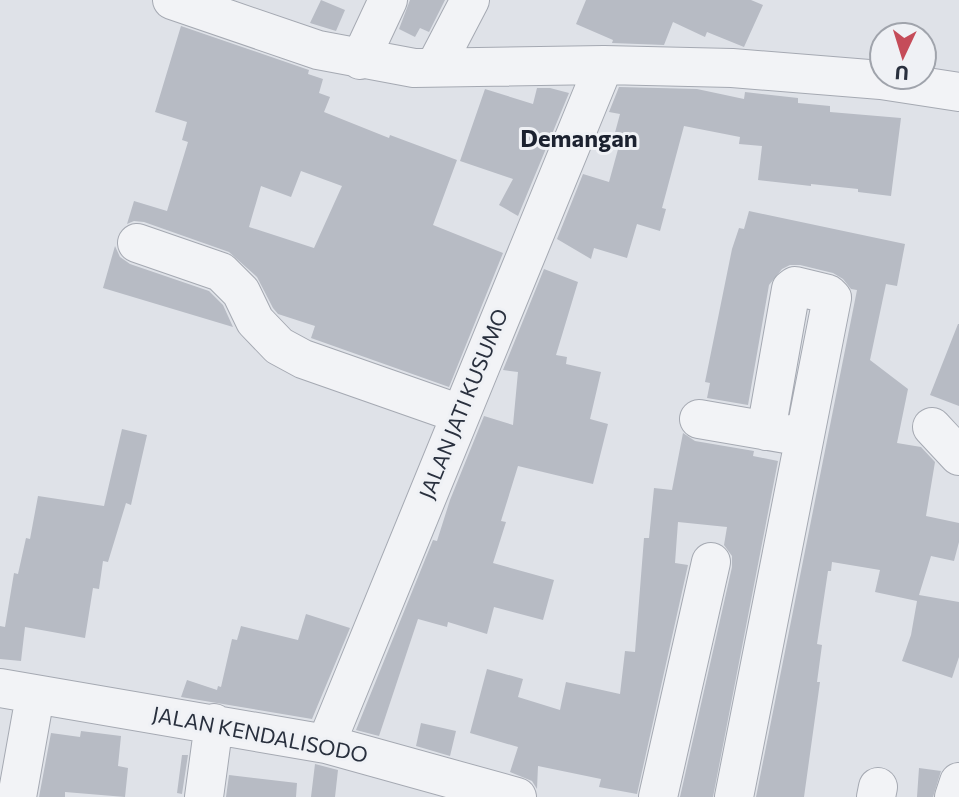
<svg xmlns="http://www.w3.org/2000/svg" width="959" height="797" viewBox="0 0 959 797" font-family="Commissioner,sans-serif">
	<rect width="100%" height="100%" fill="#dfe2e8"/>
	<path fill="#b7bbc4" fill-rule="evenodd" d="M 321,0 L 345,10 L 336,31 L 310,23 Z
		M 410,0 L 445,0 L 429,32 L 420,28 L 415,37 L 399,29 Z
		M 586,0 L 751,0 L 763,5 L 744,47 L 707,32 L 705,37 L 673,22 L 664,45 L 612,43 L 613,40 L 576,24 Z
		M 181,26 L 309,70 L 308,74 L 323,79 L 319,93 L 330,97 L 324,112 L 389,138 L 390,135 L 457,160 L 433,225 L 503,253 L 449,387 L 311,338 L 315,326 L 278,314 L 273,308 L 257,277 L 229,252 L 144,222 L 134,221 L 127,224 L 134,201 L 167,211 L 188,142 L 182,140 L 187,122 L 155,112 ZM 301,171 L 342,186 L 314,248 L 249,227 L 261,186 L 291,197 Z
		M 619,87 L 697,89 L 744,99 L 745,92 L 798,98 L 798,103 L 830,106 L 830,112 L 901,118 L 891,196 L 858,192 L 858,189 L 811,184 L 811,186 L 758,180 L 762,146 L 739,144 L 740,137 L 684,126 L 662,208 L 666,209 L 660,231 L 637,224 L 627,258 L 594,248 L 591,259 L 557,239 L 583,174 L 609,182 L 620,142 L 613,140 L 620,114 L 609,112 Z
		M 537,88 L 550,88 L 569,93 L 518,216 L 499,205 L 513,179 L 460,161 L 485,89 L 533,104 Z
		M 749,211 L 905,244 L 897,286 L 886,284 L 870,360 L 908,389 L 897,443 L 921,447 L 935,462 L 926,516 L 959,523 L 959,542 L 954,561 L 931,556 L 919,595 L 959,602 L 959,657 L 952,678 L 902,661 L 911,635 L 917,601 L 875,592 L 880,570 L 832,562 L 831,571 L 828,571 L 817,644 L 822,645 L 817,682 L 820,682 L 804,797 L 756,797 L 857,290 L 851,289 L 843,279 L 833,273 L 800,265 L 790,265 L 782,269 L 769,285 L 748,405 L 707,398 L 710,383 L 705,382 L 732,249 L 739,228 L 744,229 Z
		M 115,246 L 120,257 L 130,264 L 209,291 L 223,305 L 233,327 L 103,288 Z
		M 544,269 L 578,282 L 556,355 L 567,357 L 566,364 L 601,372 L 590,419 L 608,424 L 593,484 L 518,466 L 501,521 L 506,522 L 493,563 L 554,580 L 543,620 L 494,607 L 487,634 L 448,622 L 447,627 L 418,619 L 379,736 L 356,730 L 433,540 L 437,541 L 450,500 L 484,416 L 513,425 L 518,372 L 503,370 Z
		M 958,324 L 959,324 L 959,406 L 930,395 Z
		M 122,429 L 147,435 L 131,505 L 126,503 L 108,562 L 103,561 L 99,589 L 93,588 L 85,638 L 25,627 L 21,661 L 0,659 L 0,626 L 5,627 L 14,573 L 18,574 L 26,538 L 30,539 L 38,496 L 104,506 Z
		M 683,433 L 695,441 L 754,451 L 753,456 L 778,461 L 713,797 L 680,797 L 732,567 L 732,556 L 724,545 L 727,527 L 678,522 L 675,563 L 688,565 L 637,794 L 599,787 L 601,779 L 538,766 L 537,789 L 532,781 L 510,772 L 518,747 L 470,733 L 487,669 L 523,679 L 518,697 L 560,710 L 566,682 L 620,694 L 625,651 L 635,652 L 644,538 L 649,538 L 654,488 L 672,490 Z
		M 306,614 L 350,628 L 312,719 L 181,697 L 187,680 L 217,690 L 218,686 L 221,687 L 232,639 L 237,640 L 241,626 L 298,640 Z
		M 421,723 L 456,731 L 450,756 L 416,746 Z
		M 81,731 L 121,736 L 118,766 L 128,768 L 125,797 L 65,792 L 65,797 L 39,797 L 51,733 L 80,737 Z
		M 182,755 L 188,755 L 182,794 L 177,793 Z
		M 315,764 L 338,770 L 335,797 L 311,797 Z
		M 919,768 L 941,771 L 933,797 L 917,797 Z
		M 229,775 L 297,783 L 296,797 L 226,797 Z"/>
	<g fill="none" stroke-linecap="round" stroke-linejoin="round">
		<defs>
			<path id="minor" d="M 172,0 L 318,50 L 414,68 L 604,65 L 732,68 L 881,80 L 959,92
				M 360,60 L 388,0
				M 435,67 L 470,0
				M 137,243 L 221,272 L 241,292 L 255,321 L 279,346 L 303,359 L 460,414
				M 699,419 L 792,435
				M 932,427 L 959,456
				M 0,688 L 326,744 L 517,797
				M 326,744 L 604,65
				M 17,797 L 35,696
				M 204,797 L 214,723
				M 658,797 L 711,562
				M 734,797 L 832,298 L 828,294 L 795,286 L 791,289 L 766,431
				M 876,797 L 878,787
				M 954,797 L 959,782"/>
		</defs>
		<use href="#minor" stroke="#a5a9b2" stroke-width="40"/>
		<use href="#minor" stroke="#f2f3f6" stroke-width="38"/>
	</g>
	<g text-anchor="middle" stroke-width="6" stroke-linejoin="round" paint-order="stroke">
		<g font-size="21" fill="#29303e" stroke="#eff1f5">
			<text transform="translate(464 404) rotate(-68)" y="7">JALAN JATI KUSUMO</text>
			<text transform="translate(260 735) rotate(11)" y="7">JALAN KENDALISODO</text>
		</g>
		<g font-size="24" font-weight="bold" fill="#1b212f" stroke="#eff1f5">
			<text x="579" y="147">Demangan</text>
		</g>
	</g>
	<g transform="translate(903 56) rotate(184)"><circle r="33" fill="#eff1f5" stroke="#a0a4ac" stroke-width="2"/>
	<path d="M0-5L12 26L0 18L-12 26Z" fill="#c54c59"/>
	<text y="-10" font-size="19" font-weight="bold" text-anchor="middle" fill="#29303e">U</text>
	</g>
</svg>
